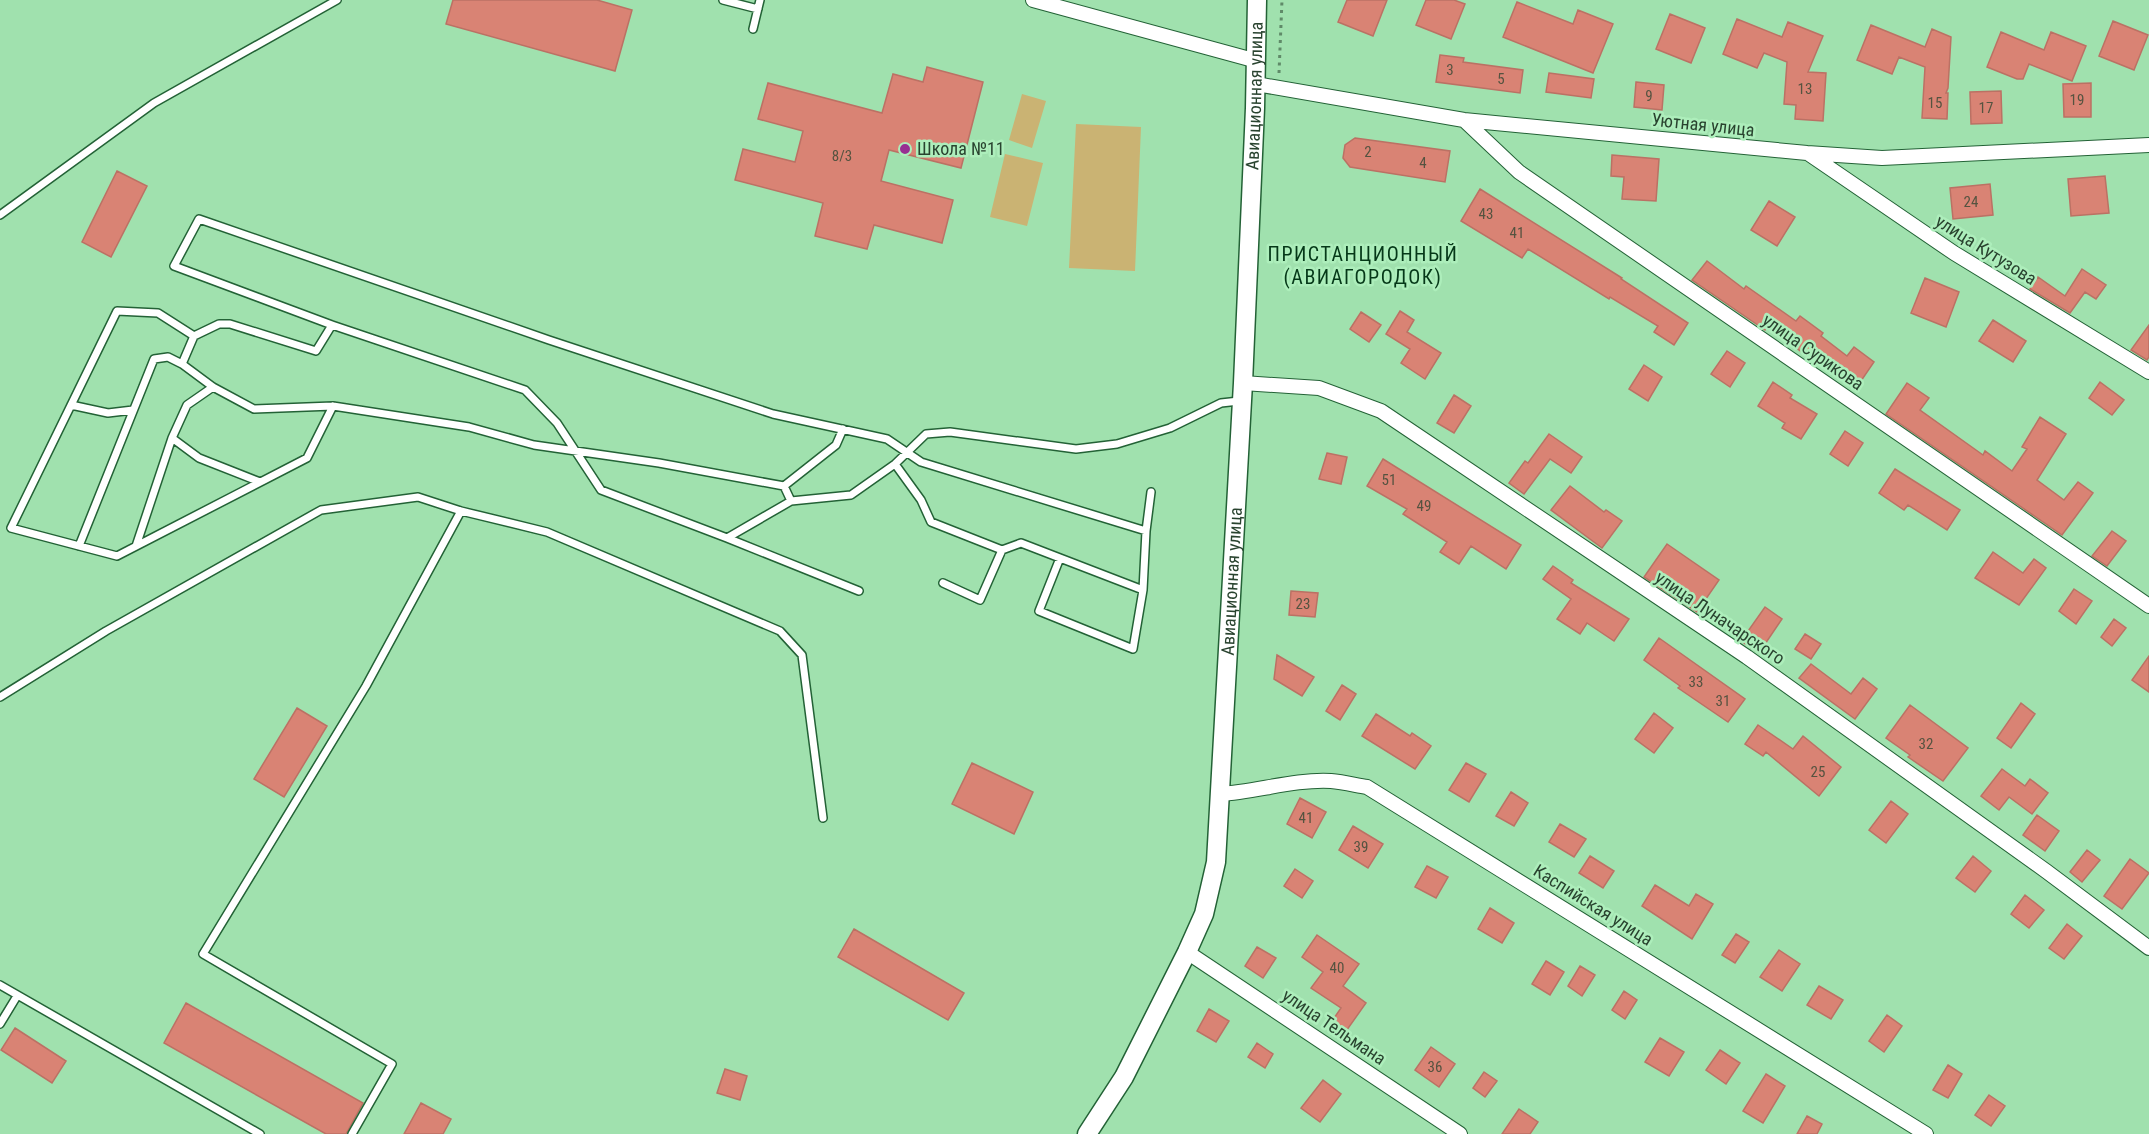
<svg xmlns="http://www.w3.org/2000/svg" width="2149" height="1134" viewBox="0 0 2149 1134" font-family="'Roboto Condensed',sans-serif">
	<rect width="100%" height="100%" fill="#a0e1ae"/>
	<path fill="#cab373" d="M 1022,94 L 1046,101 L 1032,148 L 1009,140 Z
		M 1076,124 L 1141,127 L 1135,271 L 1069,268 Z
		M 1005,154 L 1043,163 L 1027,226 L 990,217 Z"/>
	<path fill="#d98374" stroke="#bb7164" stroke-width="1.5" d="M 453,0 L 597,0 L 632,10 L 615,71 L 446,24 Z
		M 1347,0 L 1387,0 L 1373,36 L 1338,22 Z
		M 1426,0 L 1454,0 L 1465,4 L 1451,39 L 1416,25 Z
		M 1517,2 L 1573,24 L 1578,10 L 1613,24 L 1593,73 L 1503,37 Z
		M 1670,14 L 1705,28 L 1691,63 L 1656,49 Z
		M 1737,19 L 1782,37 L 1788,22 L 1823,36 L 1808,72 L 1826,73 L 1823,121 L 1795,119 L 1796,105 L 1784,104 L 1787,62 L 1764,53 L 1757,68 L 1723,54 Z
		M 2113,21 L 2148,35 L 2134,70 L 2099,56 Z
		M 1871,25 L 1925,47 L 1932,29 L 1951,37 L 1948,88 L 1946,93 L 1948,93 L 1947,119 L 1922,118 L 1925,67 L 1899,57 L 1892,74 L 1857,60 Z
		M 2001,32 L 2044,50 L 2051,32 L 2086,46 L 2072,81 L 2029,64 L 2023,79 L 2017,79 L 1987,67 Z
		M 1440,55 L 1464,58 L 1463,62 L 1523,70 L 1520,93 L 1436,82 Z
		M 927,67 L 983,82 L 961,168 L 889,150 L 881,181 L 953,200 L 942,243 L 874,225 L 867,249 L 815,236 L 823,203 L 735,180 L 743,149 L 795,162 L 803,131 L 758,119 L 768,83 L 882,113 L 893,74 L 923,82 Z
		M 1549,73 L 1594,79 L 1591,98 L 1546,92 Z
		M 1636,82 L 1664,85 L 1662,110 L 1634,107 Z
		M 2091,83 L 2091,117 L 2064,117 L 2063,84 Z
		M 2001,91 L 2002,123 L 1971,124 L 1970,92 Z
		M 1355,138 L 1450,151 L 1445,182 L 1350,167 L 1343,158 L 1345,145 Z
		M 1612,155 L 1659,159 L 1656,201 L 1622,199 L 1624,177 L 1611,176 Z
		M 117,171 L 147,186 L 111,257 L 82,242 Z
		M 2105,176 L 2109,213 L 2071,216 L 2068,179 Z
		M 1990,184 L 1993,215 L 1953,219 L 1950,188 Z
		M 1480,189 L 1622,278 L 1621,279 L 1688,323 L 1674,345 L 1654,332 L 1658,326 L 1610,297 L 1609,299 L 1528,249 L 1522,258 L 1461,221 Z
		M 1769,201 L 1795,217 L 1777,246 L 1751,230 Z
		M 1707,261 L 1744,289 L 1746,286 L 1796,321 L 1800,316 L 1823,333 L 1821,336 L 1847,356 L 1854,347 L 1874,362 L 1861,381 L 1836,363 L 1830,370 L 1808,353 L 1807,356 L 1767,326 L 1765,330 L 1692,280 Z
		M 2082,269 L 2106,285 L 2096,299 L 2085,292 L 2070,313 L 2030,289 L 2038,277 L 2065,296 Z
		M 1925,278 L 1959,292 L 1946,327 L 1911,313 Z
		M 1400,311 L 1414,320 L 1407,332 L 1441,353 L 1425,379 L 1401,363 L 1410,349 L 1386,334 Z
		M 1361,312 L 1381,325 L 1369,342 L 1350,329 Z
		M 1993,320 L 2026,341 L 2013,362 L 1979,341 Z
		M 2149,325 L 2149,357 L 2147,360 L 2131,350 Z
		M 1727,351 L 1745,363 L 1730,387 L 1711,374 Z
		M 1644,365 L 1662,377 L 1648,401 L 1629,389 Z
		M 1773,382 L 1792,395 L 1790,398 L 1817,414 L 1801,439 L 1782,428 L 1785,423 L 1758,406 Z
		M 2100,382 L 2124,400 L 2112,415 L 2089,398 Z
		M 1907,383 L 1929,398 L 1920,410 L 1983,455 L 1985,451 L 2012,471 L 2027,449 L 2022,447 L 2040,417 L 2066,434 L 2037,480 L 2064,500 L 2078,482 L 2093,493 L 2062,535 L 1886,414 Z
		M 1454,395 L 1471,406 L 1454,433 L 1437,423 Z
		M 1845,431 L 1863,443 L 1848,466 L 1830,454 Z
		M 1549,434 L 1582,457 L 1571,473 L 1550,459 L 1524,494 L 1509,483 L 1525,461 L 1528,463 Z
		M 1327,453 L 1347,457 L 1341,484 L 1319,479 Z
		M 1383,459 L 1521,545 L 1506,569 L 1471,546 L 1459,564 L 1440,552 L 1447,542 L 1403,514 L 1407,509 L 1367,486 Z
		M 1895,469 L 1960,510 L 1947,530 L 1908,505 L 1904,510 L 1879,493 Z
		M 1570,486 L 1604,512 L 1606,510 L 1622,521 L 1602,548 L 1551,510 Z
		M 2112,531 L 2126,541 L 2107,566 L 2092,556 Z
		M 1667,544 L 1719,580 L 1697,612 L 1644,577 Z
		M 1993,552 L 2023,573 L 2034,559 L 2046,568 L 2019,605 L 1975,578 Z
		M 1553,566 L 1573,580 L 1571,583 L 1629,619 L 1614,641 L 1587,623 L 1580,634 L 1557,619 L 1571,599 L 1543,579 Z
		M 2074,589 L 2092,601 L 2076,624 L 2059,611 Z
		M 1291,591 L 1318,593 L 1315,617 L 1289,615 Z
		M 1765,607 L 1782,619 L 1759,653 L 1741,641 Z
		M 2114,619 L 2126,628 L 2112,646 L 2101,637 Z
		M 1805,634 L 1821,644 L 1811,659 L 1795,649 Z
		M 1659,638 L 1745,699 L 1728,722 L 1678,688 L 1680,686 L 1644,660 Z
		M 1277,655 L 1314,677 L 1302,696 L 1274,679 Z
		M 2149,656 L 2149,692 L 2132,680 Z
		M 1811,664 L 1851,694 L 1863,678 L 1877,689 L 1855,719 L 1799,678 Z
		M 1342,685 L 1356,694 L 1340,720 L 1326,711 Z
		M 2021,703 L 2035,714 L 2011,748 L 1997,738 Z
		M 1910,705 L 1968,748 L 1943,781 L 1908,757 L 1910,755 L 1886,738 Z
		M 297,708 L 327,726 L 284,797 L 254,779 Z
		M 1654,713 L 1673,728 L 1654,753 L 1635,739 Z
		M 1376,714 L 1410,736 L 1412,733 L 1431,746 L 1415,769 L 1362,736 Z
		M 1758,725 L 1793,749 L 1803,736 L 1841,767 L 1819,796 L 1766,752 L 1763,756 L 1745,744 Z
		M 972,763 L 1033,792 L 1014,834 L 952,804 Z
		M 1466,763 L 1486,774 L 1469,802 L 1449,790 Z
		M 2002,769 L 2025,786 L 2030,779 L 2048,793 L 2032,814 L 2009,797 L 1999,810 L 1981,796 Z
		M 1511,792 L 1528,803 L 1514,826 L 1496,816 Z
		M 1300,798 L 1326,812 L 1312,838 L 1287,824 Z
		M 1891,801 L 1908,814 L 1886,843 L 1869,830 Z
		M 2037,815 L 2059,831 L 2045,851 L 2023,835 Z
		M 1560,824 L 1586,839 L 1574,857 L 1549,842 Z
		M 1353,826 L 1383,844 L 1368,868 L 1339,850 Z
		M 2087,850 L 2100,860 L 2082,882 L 2070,872 Z
		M 1590,856 L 1614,871 L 1603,888 L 1579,873 Z
		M 1973,856 L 1991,871 L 1975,892 L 1956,878 Z
		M 2130,859 L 2149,873 L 2122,909 L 2104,896 Z
		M 1427,866 L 1448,877 L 1436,898 L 1415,887 Z
		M 1295,869 L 1313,881 L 1302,898 L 1284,886 Z
		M 1655,885 L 1689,906 L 1696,894 L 1713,904 L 1692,939 L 1642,906 Z
		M 2025,895 L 2044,910 L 2029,928 L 2011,914 Z
		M 1490,908 L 1514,923 L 1502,943 L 1478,929 Z
		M 2067,924 L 2082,936 L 2064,959 L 2049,948 Z
		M 854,929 L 964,993 L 948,1020 L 838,957 Z
		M 1736,934 L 1749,942 L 1735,963 L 1722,955 Z
		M 1317,935 L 1359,964 L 1343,986 L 1366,1003 L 1344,1034 L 1330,1024 L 1341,1008 L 1311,988 L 1323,972 L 1302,957 Z
		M 1257,947 L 1276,958 L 1263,978 L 1245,966 Z
		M 1779,950 L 1800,964 L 1782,991 L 1760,977 Z
		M 1546,961 L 1564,972 L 1550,995 L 1532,984 Z
		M 1580,966 L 1595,975 L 1582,996 L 1568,986 Z
		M 1819,986 L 1843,1000 L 1831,1019 L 1807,1005 Z
		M 1624,991 L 1637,1000 L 1625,1019 L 1612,1010 Z
		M 186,1003 L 363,1103 L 346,1134 L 326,1134 L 164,1043 Z
		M 1209,1009 L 1229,1021 L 1216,1042 L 1197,1031 Z
		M 1887,1015 L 1902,1026 L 1884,1052 L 1869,1041 Z
		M 15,1028 L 66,1061 L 52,1083 L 1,1050 Z
		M 1660,1038 L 1684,1052 L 1669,1076 L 1645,1062 Z
		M 1257,1043 L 1273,1054 L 1265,1068 L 1248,1057 Z
		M 1431,1047 L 1455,1064 L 1439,1087 L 1415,1070 Z
		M 1720,1050 L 1740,1063 L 1726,1084 L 1706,1070 Z
		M 1948,1065 L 1962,1074 L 1948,1098 L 1933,1090 Z
		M 725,1069 L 747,1076 L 740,1100 L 717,1093 Z
		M 1484,1072 L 1497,1081 L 1485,1097 L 1473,1088 Z
		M 1766,1074 L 1785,1086 L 1763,1123 L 1743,1111 Z
		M 1323,1080 L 1341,1094 L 1320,1122 L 1301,1108 Z
		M 1989,1095 L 2005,1106 L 1991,1126 L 1975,1115 Z
		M 421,1103 L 451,1119 L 443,1134 L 404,1134 Z
		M 1519,1109 L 1538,1122 L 1530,1134 L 1502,1134 Z
		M 1807,1116 L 1822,1124 L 1817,1134 L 1797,1134 Z"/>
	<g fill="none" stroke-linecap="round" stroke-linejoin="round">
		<defs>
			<path id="service" d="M 723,0 L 758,9
				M 753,29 L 760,0
				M 0,215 L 154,103 L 337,0
				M 194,336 L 158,313 L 117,311 L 11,528 L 117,556 L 307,458 L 333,406
				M 182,364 L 194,336 L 219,324 L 230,324 L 316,351 L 332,325
				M 71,405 L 108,413 L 133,410
				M 172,438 L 199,458 L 260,482
				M 895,464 L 921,500 L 931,522 L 1002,550 L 980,600 L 943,583
				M 784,486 L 836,445 L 843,429
				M 1146,531 L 921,462 L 887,439 L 773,414 L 549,340 L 199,219 L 174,266 L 332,325 L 525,390 L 557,423 L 601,490 L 727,538 L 791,501 L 851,495 L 895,464 L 926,434 L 950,432 L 1076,449 L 1117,444 L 1170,428 L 1221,403 L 1239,401
				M 727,538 L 859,591
				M 79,546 L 154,359 L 168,357 L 182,364 L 213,387 L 254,409 L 333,406 L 469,427 L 534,445 L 659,463 L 784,486 L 791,501
				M 136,546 L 172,438 L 187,405 L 213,387
				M 1002,550 L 1021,543 L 1143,590 L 1133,649 L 1039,611 L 1060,558
				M 1143,590 L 1146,531 L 1151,492
				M 0,697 L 106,631 L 321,510 L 418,497 L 461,511 L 547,532 L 780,631 L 802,655 L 823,818
				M 0,985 L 260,1134
				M 0,1024 L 17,996
				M 352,1134 L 392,1064 L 203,954 L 366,686 L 461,511"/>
			<path id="minor" d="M 1033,0 L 1257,61
				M 1256,84 L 1464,120 L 1807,153 L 1882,158 L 2149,145
				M 1464,120 L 1519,172 L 2149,606
				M 1809,154 L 1954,253 L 2149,372
				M 1243,383 L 1319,388 L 1381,411 L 1747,657 L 2046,871 L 2149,948
				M 1220,794 C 1256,792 1294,779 1331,781 C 1343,782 1355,785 1367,787 L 1926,1134
				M 1187,952 L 1460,1134"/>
			<g id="tertiary">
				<path id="s1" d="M 1087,1134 L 1124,1077 L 1187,952 L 1204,914 L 1216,862 L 1243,383 L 1255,108 L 1257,0"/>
			</g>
		</defs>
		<use href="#service" stroke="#236236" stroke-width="10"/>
		<use href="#minor" stroke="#236236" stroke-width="16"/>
		<use href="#tertiary" stroke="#236236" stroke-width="21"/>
		<path stroke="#5f8a68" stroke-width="3" stroke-dasharray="3 4.5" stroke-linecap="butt" d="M 1279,73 L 1282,0"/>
		<use href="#service" stroke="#fff" stroke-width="7"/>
		<use href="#minor" stroke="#fff" stroke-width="14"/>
		<use href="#tertiary" stroke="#fff" stroke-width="18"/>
	</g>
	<circle fill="#982f92" stroke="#adeebb" stroke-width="2" cx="905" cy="149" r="6"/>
	<g text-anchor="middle" stroke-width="5" stroke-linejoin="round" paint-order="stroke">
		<g font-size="15" fill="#555340">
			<text x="1450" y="75">3</text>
			<text x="1501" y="84">5</text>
			<text x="1805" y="94">13</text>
			<text x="1649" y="101">9</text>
			<text x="2077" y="105">19</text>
			<text x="1935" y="108">15</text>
			<text x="1986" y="113">17</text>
			<text x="1368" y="157">2</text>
			<text x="842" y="161">8/3</text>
			<text x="1423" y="168">4</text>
			<text x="1971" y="207">24</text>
			<text x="1486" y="219">43</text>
			<text x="1517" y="238">41</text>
			<text x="1389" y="485">51</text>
			<text x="1424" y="511">49</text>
			<text x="1303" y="609">23</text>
			<text x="1696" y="687">33</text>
			<text x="1723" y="706">31</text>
			<text x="1926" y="749">32</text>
			<text x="1818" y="777">25</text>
			<text x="1306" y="823">41</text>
			<text x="1361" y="852">39</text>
			<text x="1337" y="973">40</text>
			<text x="1435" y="1072">36</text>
		</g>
		<g font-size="18" fill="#29432f" stroke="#adeebb">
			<text dy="6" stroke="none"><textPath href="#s1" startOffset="1070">Авиационная улица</textPath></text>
			<text transform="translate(1703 125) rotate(6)" y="6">Уютная улица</text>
			<text transform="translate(1986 250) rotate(32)" y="6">улица Кутузова</text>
			<text transform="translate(1813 352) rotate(35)" y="6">улица Сурикова</text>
			<text dy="6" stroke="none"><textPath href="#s1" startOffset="584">Авиационная улица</textPath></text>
			<text transform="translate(1720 618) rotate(34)" y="6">улица Луначарского</text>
			<text transform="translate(1593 905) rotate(32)" y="6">Каспийская улица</text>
			<text transform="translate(1334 1027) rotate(34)" y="6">улица Тельмана</text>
		</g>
		<g font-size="18" fill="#29432f" stroke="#adeebb" text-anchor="start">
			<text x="917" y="155">Школа №11</text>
		</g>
		<g font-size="20" letter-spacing="1.5" fill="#053818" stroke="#adeebb">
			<text x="1363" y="261">ПРИСТАНЦИОННЫЙ<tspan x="1363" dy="23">(АВИАГОРОДОК)</tspan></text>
		</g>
	</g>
</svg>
